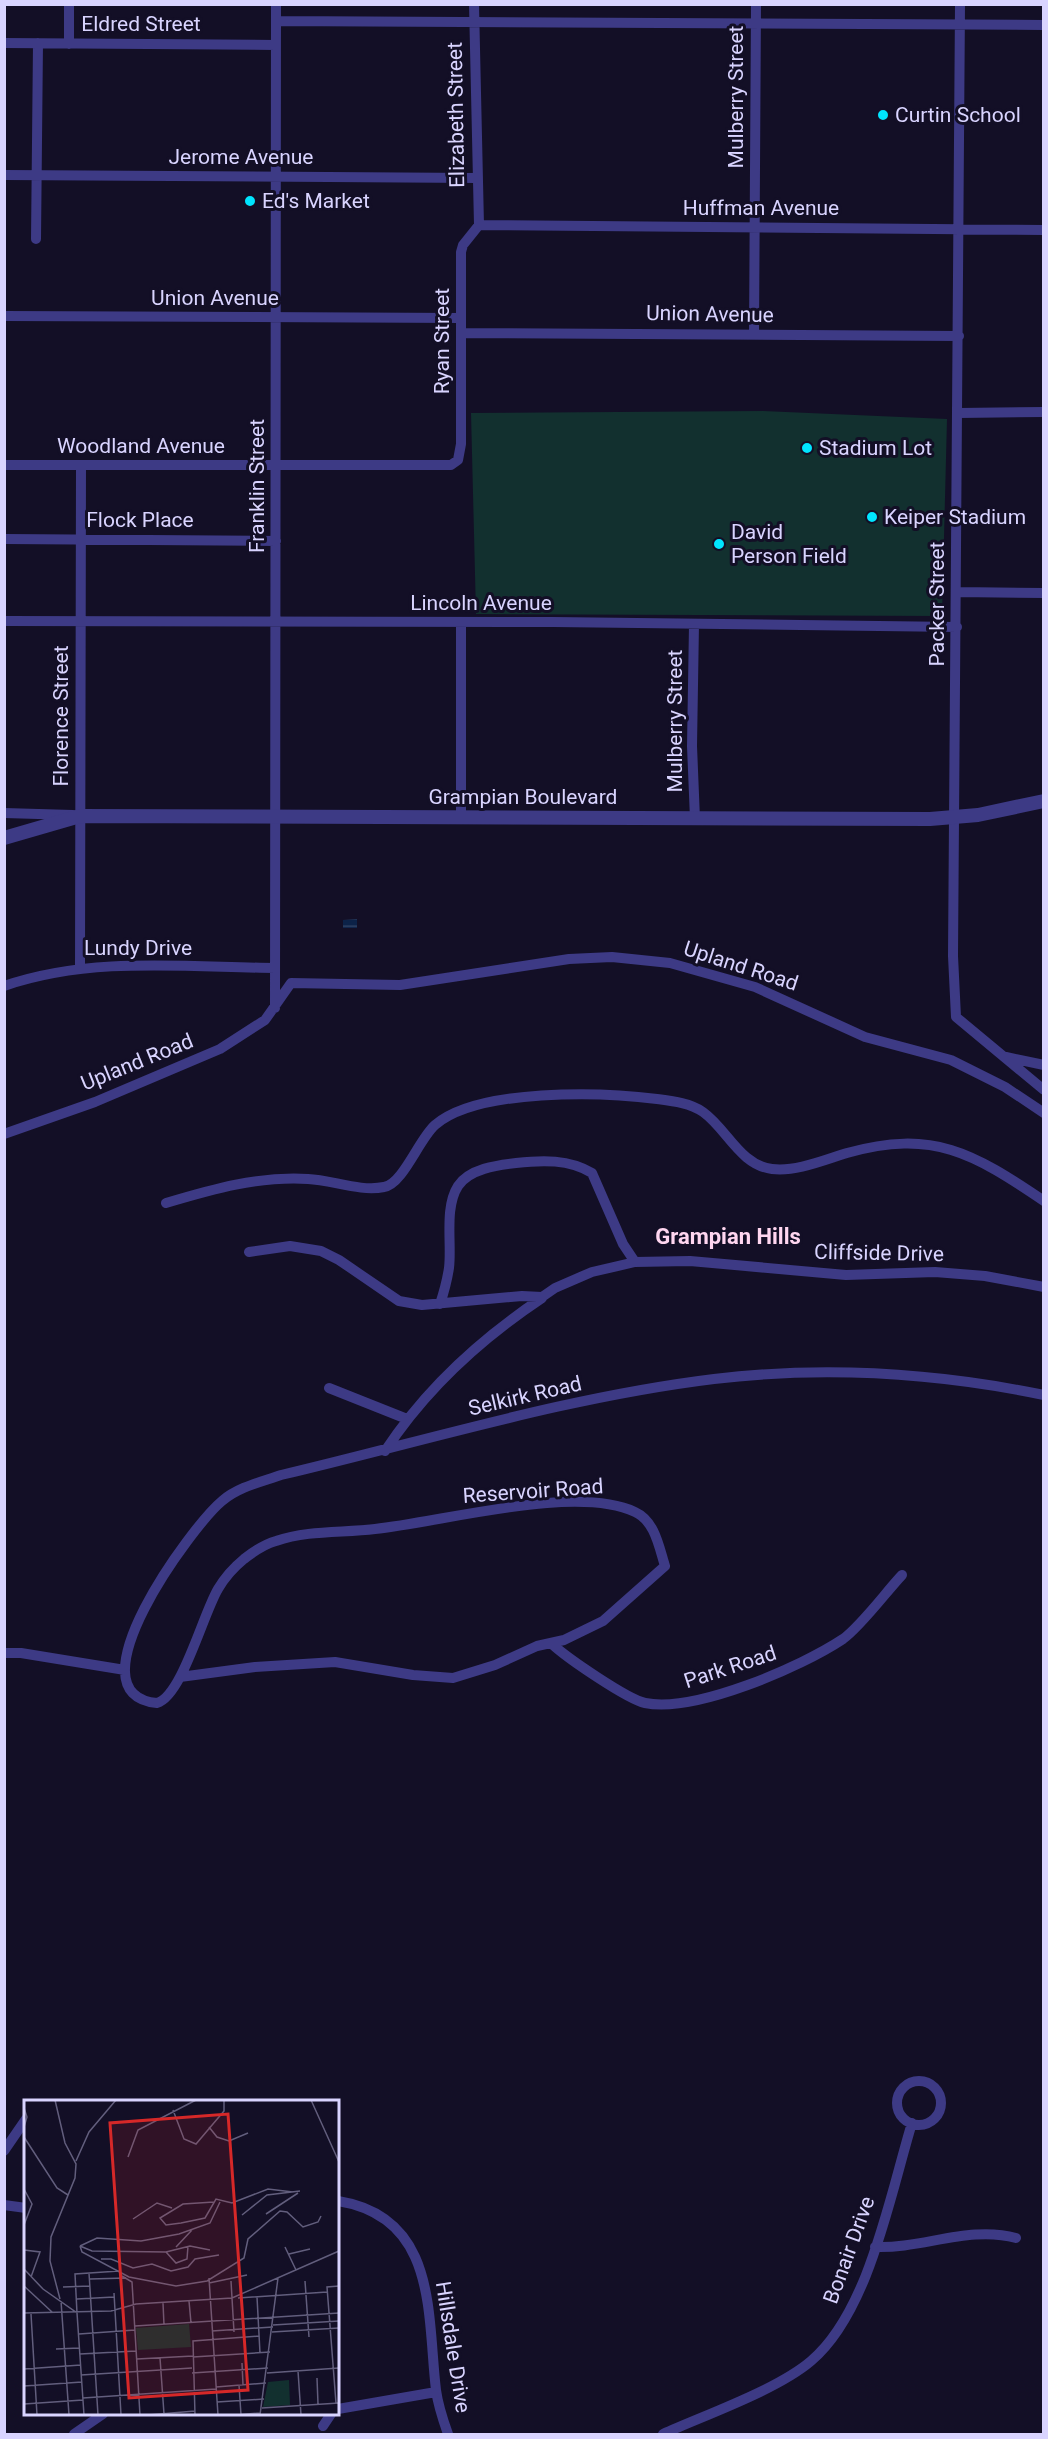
<svg xmlns="http://www.w3.org/2000/svg" width="1048" height="2439" viewBox="0 0 1048 2439" font-family="Roboto,sans-serif">
	<defs>
		<pattern id="water-rules" width="6" height="5" patternUnits="userSpaceOnUse" patternTransform="scale(1.5)"><rect width="6" height="5" fill="#0c2248"/><path d="M0 2.5h6" fill="none" stroke="#2f4163"/></pattern>
	</defs>
	<rect width="100%" height="100%" fill="#130f26"/>
	<path fill="#12302f" d="M 763,411 L 947,419 L 942,616 L 476,614 L 471,413 Z"/>
	<path fill="url(#water-rules)" d="M 357,919 L 357,928 L 343,928 L 343,920 Z"/>
	<g fill="none" stroke-linecap="round" stroke-linejoin="round">
		<path stroke="#3d3a85" stroke-width="10" d="M 474,4 L 479,225
			M 960,4 L 953,956 L 956,1017 L 1044,1090
			M 276,21 L 1044,25
			M 4,43 L 276,45
			M 69,44 L 69,4
			M 4,175 L 477,178
			M 479,225 L 1044,230
			M 36,239 L 38,43
			M 4,316 L 461,318
			M 461,333 L 959,336
			M 754,334 L 756,4
			M 959,413 L 1044,412
			M 4,465 L 451,465 L 458,460 L 461,444 L 461,252 L 463,245 L 479,225
			M 4,539 L 276,541
			M 957,592 L 1044,593
			M 4,621 L 553,622 L 957,627
			M 694,624 L 692,746 L 695,819
			M 4,813 L 73,815
			M 461,817 L 461,623
			M 80,967 L 81,465
			M 4,986 C 91,956 185,967 275,968
			M 275,1008 L 276,4
			M 1006,1057 L 1044,1065
			M 4,1134 L 95,1102 L 220,1049 L 265,1020 L 291,983 L 400,985 L 569,959 L 612,957 L 670,963 L 755,987 L 865,1037 L 951,1060 L 1005,1087 L 1044,1113
			M 166,1203 C 213,1189 258,1176 308,1179 C 332,1180 360,1192 384,1187 C 403,1184 419,1139 435,1125 C 478,1088 602,1092 657,1099 C 672,1101 690,1103 703,1112 C 727,1129 740,1165 772,1169 C 796,1172 824,1160 847,1153 C 933,1129 973,1153 1044,1201
			M 249,1252 L 290,1246 L 321,1251 L 339,1260 L 399,1301 L 422,1305 L 522,1296 L 542,1297 L 555,1288 L 592,1272 L 635,1262
			M 440,1304 C 444,1292 447,1281 449,1268 C 452,1244 444,1208 458,1186 C 469,1169 497,1165 516,1163 C 542,1160 569,1159 592,1173 L 623,1244 L 635,1262 L 690,1261 L 846,1275 L 935,1272 L 985,1276 L 1044,1287
			M 329,1388 L 407,1419
			M 385,1451 C 425,1390 482,1338 542,1298
			M 552,1644 C 567,1658 627,1699 645,1703 C 695,1713 801,1667 843,1639 C 861,1626 886,1592 902,1575
			M 4,1653 L 21,1653 L 125,1670
			M 180,1677 L 255,1667 L 335,1662 L 413,1675 L 453,1678 L 495,1665 L 537,1646 L 564,1640 L 603,1621 L 665,1566 C 659,1547 655,1521 635,1512 C 575,1484 443,1522 375,1529 C 342,1533 308,1530 276,1541 C 265,1544 253,1552 244,1559 C 233,1568 225,1577 218,1589 C 203,1614 182,1696 157,1703 C 67,1695 192,1526 222,1501 C 238,1487 261,1482 281,1475 C 425,1441 567,1397 714,1379 C 823,1366 937,1373 1044,1395
			M897 2103a22 22 0 1 1 44 0a22 22 0 1 1-44 0Z
			M 4,2151 L 26,2119
			M 338,2201 C 438,2217 427,2315 436,2390 C 438,2405 443,2420 448,2434
			M 4,2205 L 26,2208
			M 875,2247 C 922,2249 970,2225 1016,2238
			M 338,2409 L 436,2392
			M 323,2426 L 331,2414
			M 74,2434 L 103,2414
			M 663,2434 C 705,2415 777,2390 811,2361 C 869,2312 890,2195 912,2123"/>
		<path stroke="#3d3a85" stroke-width="14" d="M 4,838 L 80,816 L 930,819 L 978,815 L 1044,801"/>
	</g>
	<g fill="#00e5ff" stroke="#130f26" stroke-width="2">
		<circle cx="883" cy="115" r="6"/>
		<circle cx="250" cy="201" r="6"/>
		<circle cx="807" cy="448" r="6"/>
		<circle cx="872" cy="517" r="6"/>
		<circle cx="719" cy="544" r="6"/>
	</g>
	<g text-anchor="middle" stroke-width="6" stroke-linejoin="round" paint-order="stroke">
		<g font-size="21" fill="#d9d4ff" stroke="#130f26">
			<text x="141" y="31">Eldred Street</text>
			<text transform="translate(736 97) rotate(-90)" y="7">Mulberry Street</text>
			<text transform="translate(456 115) rotate(-91)" y="7">Elizabeth Street</text>
			<text x="241" y="164">Jerome Avenue</text>
			<text x="761" y="215">Huffman Avenue</text>
			<text x="215" y="305">Union Avenue</text>
			<text transform="translate(710 314) rotate(1)" y="7">Union Avenue</text>
			<text transform="translate(442 341) rotate(-90)" y="7">Ryan Street</text>
			<text x="141" y="453">Woodland Avenue</text>
			<text transform="translate(257 486) rotate(-90)" y="7">Franklin Street</text>
			<text x="140" y="527">Flock Place</text>
			<text x="481" y="610">Lincoln Avenue</text>
			<text transform="translate(937 604) rotate(-90)" y="7">Packer Street</text>
			<text transform="translate(61 716) rotate(-90)" y="7">Florence Street</text>
			<text transform="translate(675 721) rotate(-90)" y="7">Mulberry Street</text>
			<text x="523" y="804">Grampian Boulevard</text>
			<text x="138" y="955">Lundy Drive</text>
			<text transform="translate(741 966) rotate(18)" y="7">Upland Road</text>
			<text transform="translate(137 1062) rotate(-22)" y="7">Upland Road</text>
			<text transform="translate(879 1253) rotate(1)" y="7">Cliffside Drive</text>
			<text transform="translate(525 1396) rotate(-13)" y="7">Selkirk Road</text>
			<text transform="translate(533 1491) rotate(-4)" y="7">Reservoir Road</text>
			<text transform="translate(730 1667) rotate(-18)" y="7">Park Road</text>
			<text transform="translate(849 2250) rotate(-70)" y="7">Bonair Drive</text>
			<text transform="translate(453 2347) rotate(81)" y="7">Hillsdale Drive</text>
		</g>
		<g font-size="21" fill="#d9d4ff" stroke="#130f26" text-anchor="start">
			<text x="895" y="122">Curtin School</text>
			<text x="262" y="208">Ed's Market</text>
			<text x="819" y="455">Stadium Lot</text>
			<text x="884" y="524">Keiper Stadium</text>
			<text x="731" y="539">David<tspan x="731" dy="24">Person Field</tspan></text>
		</g>
		<g font-size="22" font-weight="bold" fill="#ffd6f0" stroke="#130f26">
			<text x="728" y="1244">Grampian Hills</text>
		</g>
	</g>
	<g transform="translate(24 2100)">
		<rect width="315" height="315" fill="#130f26"/>
		<path d="M 265,280 L 266,305 L 239,307 L 244,282 Z" fill="#12302f"/>
		<path d="M 165,224 L 167,247 L 114,250 L 112,228 Z" fill="#12302f"/>
		<path fill="none" stroke="#625e7d" stroke-width="1.5" d="M 31,0 L 41,43 L 52,64 L 51,78 L 27,137 L 26,161 L 36,199M 287,0 L 315,62M 0,8 L 3,17 L 0,27M 149,10 L 160,39 L 172,44 L 200,11 L 200,0M 185,27 L 193,37 L 205,41 L 224,33M 0,37 L 33,88 L 44,95M 104,57 L 114,30 L 172,0M 52,61 L 65,32 L 92,0M 0,89 L 8,104 L 0,125M 190,102 L 159,104 L 136,118 L 142,125 L 157,123 L 181,118 L 192,99 L 208,103 L 244,89 L 269,92M 242,114 L 274,93M 218,115 L 243,95 L 276,91M 109,119 L 133,103 L 148,108M 56,146 L 58,152 L 105,177 L 152,186 L 183,181 L 220,158 L 224,139 L 256,111 L 263,112 L 279,127 L 294,122 L 297,116M 56,146 L 73,138 L 117,141 L 155,134 L 186,123 L 196,102M 56,146 L 68,151 L 142,152 L 152,163 L 163,159 L 164,146M 152,147 L 168,130M 261,147 L 272,170M 0,150 L 16,152 L 7,177M 142,152 L 166,146 L 186,150M 265,154 L 286,149M 77,159 L 87,159 L 109,168 L 128,164 L 147,171 L 164,167 L 171,159 L 195,155M 0,169 L 19,189 L 53,213 L 60,315M 65,173 L 74,315M 98,176 L 108,182 L 116,315M 185,178 L 194,315M 66,179 L 102,178M 207,181 L 210,232M 281,181 L 285,237M 185,183 L 223,175M 0,186 L 28,212M 39,187 L 66,186M 90,193 L 97,315M 233,197 L 236,253M 214,198 L 303,192M 53,199 L 90,197M 37,201 L 45,315M 165,201 L 167,223M 139,203 L 140,225M 0,213 L 87,211 L 112,204 L 208,198 L 315,151M 53,213 L 51,174 L 95,171M 7,214 L 13,315M 249,225 L 315,221M 111,226 L 315,213M 188,231 L 249,227M 248,232 L 315,228M 55,234 L 111,230M 32,249 L 55,248M 56,254 L 112,251M 169,257 L 246,252M 136,258 L 140,314M 113,259 L 169,256M 218,263 L 219,285M 0,269 L 57,265M 274,271 L 277,315M 168,273 L 244,268M 243,273 L 315,268M 57,275 L 168,268M 293,278 L 294,304M 215,285 L 217,315M 0,286 L 58,282M 192,287 L 242,283M 59,298 L 192,289M 193,302 L 240,299M 312,303 L 303,187 L 315,186M 0,304 L 59,300M 238,308 L 315,303M 124,315 L 171,311M 171,315 L 169,241 L 235,236M 211,315 L 236,313M 236,315 L 254,178"/>
		<path fill="#d62828" fill-opacity="0.15" stroke="#d62828" stroke-width="3" d="M 204,14 L 224,290 L 105,298 L 86,23 Z"/>
		<rect width="315" height="315" fill="none" stroke="#d9d4ff" stroke-width="3"/>
	</g>
	<rect width="1048" height="2439" fill="none" stroke="#d9d4ff" stroke-width="12"/>
</svg>
